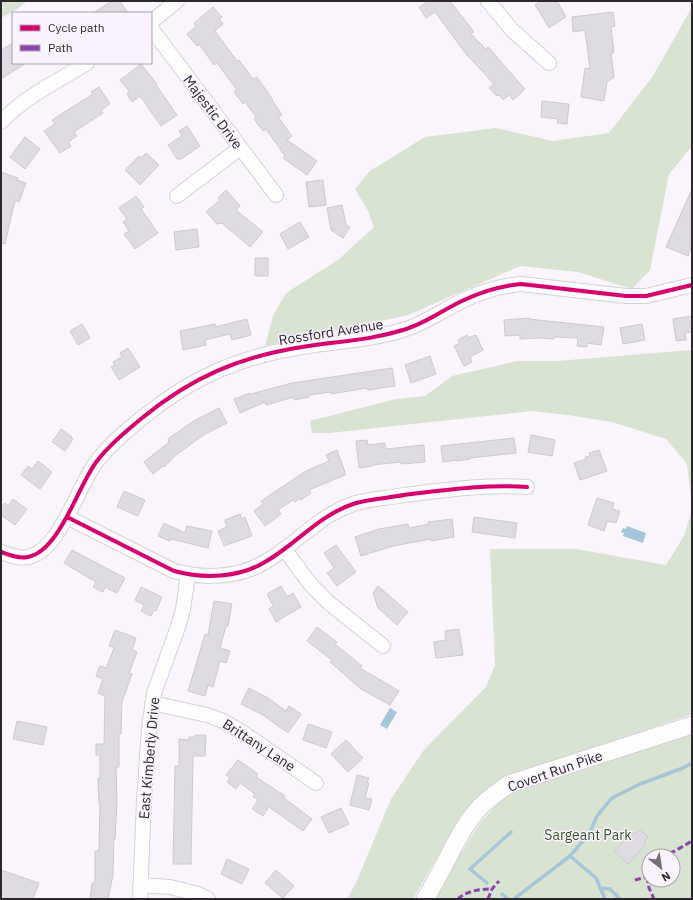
<svg xmlns="http://www.w3.org/2000/svg" width="693" height="900" viewBox="0 0 693 900" font-family="'IBM Plex Sans',sans-serif">
	<rect width="100%" height="100%" fill="#faf5fc"/>
	<path fill="#d8e3d1" fill-rule="evenodd" d="M 1,1 L 27,1 L 19,8 L 1,18 Z
		M 692,7 L 692,146 L 669,174 L 650,270 L 632,289 L 578,272 L 520,266 L 408,315 L 265,346 L 273,316 L 286,293 L 338,260 L 374,227 L 368,211 L 355,189 L 370,171 L 425,137 L 496,128 L 553,141 L 609,133 L 653,76 Z
		M 692,350 L 692,504 L 687,464 L 666,439 L 612,422 L 568,415 L 532,411 L 329,433 L 312,433 L 310,421 L 396,399 L 425,396 L 452,376 L 518,361 L 557,361 Z
		M 692,509 L 692,714 L 504,779 L 487,788 L 462,814 L 413,899 L 347,899 L 356,883 L 391,799 L 423,751 L 486,687 L 495,665 L 490,549 L 576,549 L 666,565 L 684,536 Z
		M 692,733 L 692,899 L 432,899 L 480,823 L 502,799 L 520,789 L 676,740 ZM 649,856 L 673,856 L 673,880 L 649,880 Z"/>
	<path fill="#a4c6d8" d="M 627,526 L 646,533 L 643,543 L 623,536 L 624,533 L 621,532 L 623,528 L 626,529 Z
		M 390,708 L 397,712 L 387,729 L 380,725 Z"/>
	<g fill="none" stroke-linecap="round" stroke-linejoin="round">
		<path stroke="#a4c6d8" stroke-width="3.5" d="M 570,856 L 596,878 L 605,899
			M 487,883 L 470,869 L 511,832
			M 601,888 L 610,889 L 620,899
			M 502,894 L 508,899
			M 514,899 L 570,856 L 589,834 L 597,816 L 612,798 L 640,784 L 683,768 L 692,763"/>
	</g>
	<path fill="#dfdbe3" stroke="#cccad1" d="M 112,1 L 120,1 L 128,13 L 93,13 Z
		M 429,1 L 450,1 L 474,32 L 471,34 L 486,49 L 488,47 L 525,89 L 513,100 L 509,95 L 503,100 L 499,95 L 497,96 L 489,88 L 494,84 L 466,54 L 435,12 L 426,18 L 419,7 Z
		M 541,1 L 557,1 L 566,17 L 549,28 L 535,5 Z
		M 213,7 L 222,17 L 219,19 L 223,24 L 215,31 L 237,61 L 239,60 L 253,79 L 257,77 L 273,100 L 272,100 L 282,115 L 278,117 L 292,136 L 287,140 L 317,161 L 307,175 L 283,158 L 285,156 L 266,129 L 263,131 L 254,119 L 256,117 L 245,102 L 243,104 L 234,92 L 237,90 L 217,63 L 214,65 L 199,44 L 197,46 L 187,34 L 196,26 L 194,23 Z
		M 613,12 L 615,26 L 611,27 L 614,53 L 611,53 L 614,77 L 607,82 L 604,101 L 581,97 L 585,68 L 590,69 L 585,30 L 573,32 L 572,17 Z
		M 13,43 L 13,63 L 26,63 L 1,79 L 1,50 Z
		M 141,64 L 157,84 L 156,85 L 177,115 L 161,126 L 140,96 L 132,102 L 127,94 L 129,91 L 120,80 Z
		M 99,87 L 110,104 L 101,110 L 103,113 L 74,132 L 77,136 L 68,142 L 71,146 L 60,153 L 44,131 L 55,124 L 52,120 L 93,94 L 91,92 Z
		M 542,101 L 569,104 L 567,124 L 557,123 L 558,119 L 541,117 Z
		M 187,126 L 200,146 L 181,159 L 177,159 L 168,145 L 182,136 L 179,131 Z
		M 25,137 L 40,149 L 25,169 L 10,157 Z
		M 146,153 L 159,165 L 140,185 L 125,170 L 139,156 L 141,158 Z
		M 1,172 L 18,178 L 17,180 L 26,183 L 19,202 L 15,200 L 5,244 L 1,243 Z
		M 323,180 L 326,205 L 309,207 L 306,182 Z
		M 692,189 L 692,245 L 688,256 L 666,247 Z
		M 226,190 L 240,206 L 236,210 L 263,232 L 250,247 L 222,223 L 217,224 L 206,212 L 220,200 L 218,198 Z
		M 136,196 L 144,207 L 141,209 L 158,233 L 135,249 L 124,234 L 129,231 L 123,222 L 127,219 L 119,208 Z
		M 342,205 L 346,225 L 350,227 L 343,238 L 331,230 L 327,208 Z
		M 300,222 L 309,237 L 288,249 L 280,234 Z
		M 197,229 L 199,247 L 176,250 L 174,232 Z
		M 255,258 L 268,258 L 268,276 L 255,276 Z
		M 692,316 L 692,332 L 685,333 L 686,340 L 676,341 L 673,319 Z
		M 529,318 L 529,319 L 604,327 L 601,345 L 587,343 L 587,347 L 577,346 L 578,338 L 554,337 L 554,339 L 539,338 L 520,339 L 520,335 L 505,336 L 504,320 Z
		M 247,319 L 251,335 L 232,340 L 230,334 L 205,340 L 206,345 L 183,350 L 180,331 L 215,324 L 215,327 Z
		M 82,324 L 90,338 L 78,345 L 70,331 Z
		M 642,324 L 645,340 L 623,344 L 620,328 Z
		M 467,335 L 468,338 L 476,335 L 483,350 L 470,357 L 472,362 L 464,366 L 454,346 L 460,343 L 458,340 Z
		M 128,348 L 140,367 L 119,380 L 111,367 L 115,365 L 113,362 L 122,357 L 120,353 Z
		M 430,356 L 436,374 L 411,383 L 405,365 Z
		M 392,368 L 395,386 L 368,390 L 367,388 L 331,394 L 331,392 L 309,395 L 309,397 L 294,400 L 294,397 L 266,405 L 265,402 L 240,413 L 234,399 L 250,393 L 251,394 L 292,383 Z
		M 219,408 L 227,423 L 205,434 L 176,455 L 164,467 L 163,466 L 153,474 L 144,462 L 169,442 L 168,439 L 192,422 Z
		M 61,429 L 72,437 L 71,438 L 73,439 L 65,451 L 52,442 Z
		M 531,435 L 555,440 L 552,456 L 528,452 Z
		M 514,438 L 516,453 L 470,458 L 470,459 L 457,461 L 456,460 L 443,462 L 441,446 Z
		M 367,440 L 368,445 L 385,443 L 386,449 L 424,445 L 425,462 L 401,464 L 401,462 L 372,465 L 372,466 L 359,468 L 356,441 Z
		M 337,450 L 345,472 L 345,475 L 309,490 L 311,493 L 301,500 L 300,498 L 295,502 L 293,500 L 278,510 L 281,514 L 265,526 L 254,511 L 263,504 L 261,501 L 306,471 L 329,461 L 326,455 Z
		M 599,450 L 607,471 L 580,480 L 574,463 L 586,459 L 585,457 L 590,456 L 589,453 Z
		M 38,461 L 52,472 L 40,489 L 21,475 L 28,466 L 32,469 Z
		M 124,491 L 145,500 L 138,516 L 117,507 Z
		M 597,498 L 614,503 L 612,509 L 620,511 L 616,523 L 607,521 L 604,531 L 588,525 Z
		M 13,499 L 27,509 L 15,525 L 1,515 L 1,508 L 5,503 L 8,506 Z
		M 240,514 L 242,519 L 245,517 L 252,536 L 224,546 L 218,531 L 227,527 L 225,520 Z
		M 474,517 L 517,523 L 515,538 L 472,532 Z
		M 452,519 L 454,537 L 431,541 L 431,539 L 393,546 L 361,556 L 355,537 L 379,529 L 408,524 L 409,528 L 429,524 L 428,522 Z
		M 164,523 L 185,533 L 187,526 L 212,531 L 208,548 L 171,539 L 170,541 L 158,536 Z
		M 336,545 L 356,572 L 337,586 L 327,573 L 334,568 L 324,553 Z
		M 72,550 L 125,578 L 117,593 L 105,587 L 103,592 L 93,587 L 96,582 L 64,563 Z
		M 281,586 L 287,597 L 293,593 L 301,607 L 276,622 L 269,609 L 273,606 L 267,594 Z
		M 378,586 L 408,612 L 397,625 L 378,608 L 373,593 Z
		M 141,587 L 162,597 L 156,611 L 154,610 L 151,616 L 141,611 L 144,605 L 135,600 Z
		M 214,601 L 232,604 L 228,626 L 226,626 L 220,648 L 230,651 L 226,663 L 220,661 L 213,687 L 208,685 L 205,696 L 188,691 L 205,634 L 208,635 Z
		M 317,627 L 337,642 L 335,644 L 362,666 L 360,668 L 399,691 L 390,705 L 361,689 L 330,662 L 332,660 L 307,641 Z
		M 459,629 L 463,655 L 436,658 L 434,642 L 446,640 L 445,631 Z
		M 115,630 L 136,638 L 132,650 L 137,652 L 129,673 L 132,674 L 122,702 L 121,734 L 119,733 L 119,767 L 116,767 L 117,803 L 115,839 L 114,839 L 113,875 L 108,899 L 90,899 L 92,883 L 95,883 L 95,851 L 99,851 L 100,803 L 99,803 L 98,778 L 100,778 L 100,755 L 96,755 L 96,744 L 104,744 L 105,696 L 98,693 L 103,679 L 96,676 L 100,666 L 106,668 L 107,666 L 114,648 L 109,646 Z
		M 249,688 L 268,698 L 286,711 L 289,706 L 301,714 L 288,733 L 263,715 L 241,704 Z
		M 17,721 L 47,727 L 43,745 L 13,739 Z
		M 308,724 L 332,732 L 326,748 L 303,740 Z
		M 195,735 L 206,735 L 205,756 L 193,756 L 191,864 L 173,864 L 175,766 L 179,766 L 179,739 L 189,740 L 189,737 L 195,737 Z
		M 346,740 L 363,758 L 348,772 L 331,754 Z
		M 238,760 L 258,774 L 256,777 L 285,796 L 284,798 L 312,819 L 303,831 L 269,807 L 263,816 L 252,809 L 258,800 L 253,797 L 255,794 L 240,783 L 236,789 L 227,782 L 230,778 L 226,775 Z
		M 357,775 L 369,778 L 367,783 L 369,783 L 365,798 L 372,799 L 369,810 L 350,805 Z
		M 341,808 L 349,824 L 329,833 L 321,817 Z
		M 640,830 L 648,837 L 644,842 L 646,844 L 628,864 L 614,851 L 633,832 L 636,834 Z
		M 227,859 L 249,869 L 242,884 L 221,874 Z
		M 1,870 L 39,883 L 33,899 L 1,899 Z
		M 276,870 L 294,886 L 283,898 L 265,883 Z"/>
	<g fill="none" stroke-linecap="round" stroke-linejoin="round">
		<defs>
			<path id="minor" d="M 488,1 L 512,30 L 549,63
				M 151,22 L 177,1
				M 151,28 L 276,195
				M 1,122 C 24,97 58,81 87,63
				M 177,196 L 240,148
				M 67,517 L 174,571 C 204,579 238,578 265,562 C 297,544 318,515 356,503 C 371,499 388,498 404,495 C 445,490 485,484 527,487
				M 284,549 L 312,586 L 329,603 L 383,646
				M 1,552 C 10,555 19,559 28,557 C 60,551 78,485 97,461 C 109,445 126,431 142,418 C 192,377 239,357 302,347 C 337,341 368,341 403,330 C 425,324 444,309 464,300 C 483,291 501,286 521,284 L 626,296 L 646,296 L 692,285
				M 152,703 L 207,715 L 223,721 L 242,732 L 316,783
				M 140,885 L 170,887 L 198,894 L 208,899
				M 140,899 L 144,800 L 149,729 L 154,693 L 178,627 L 183,609 L 188,575"/>
			<path id="tertiary" d="M 425,899 C 444,870 457,832 480,807 C 489,798 499,791 509,784 L 692,725"/>
		</defs>
		<use href="#minor" stroke="#d5d1d7" stroke-width="16"/>
		<use href="#tertiary" stroke="#d5d1d7" stroke-width="19"/>
		<use href="#minor" stroke="#fefeff" stroke-width="14"/>
		<use href="#tertiary" stroke="#fefeff" stroke-width="17"/>
		<path stroke="#8e44ad" stroke-width="3" stroke-dasharray="6 3" stroke-linecap="butt" d="M 661,856 L 675,851 L 692,841
			M 647,877 L 649,888 L 654,899
			M 635,880 L 647,877 L 649,870
			M 458,899 C 466,891 480,889 492,889
			M 488,899 L 492,889 L 499,881"/>
		<defs>
			<path id="cycleway" d="M 67,517 L 174,571 C 204,579 238,578 265,562 C 297,544 318,515 356,503 C 371,499 388,498 404,495 C 445,490 485,484 527,487
				M 1,552 C 10,555 19,559 28,557 C 60,551 78,485 97,461 C 109,445 126,431 142,418 C 192,377 239,357 302,347 C 337,341 368,341 403,330 C 425,324 444,309 464,300 C 483,291 501,286 521,284 L 626,296 L 646,296 L 692,285"/>
		</defs>
		<use href="#cycleway" stroke="#fbf2ff" stroke-width="6"/>
		<use href="#cycleway" stroke="#d6006c" stroke-width="4"/>
	</g>
	<g text-anchor="middle" stroke-width="3" stroke-linejoin="round" paint-order="stroke">
		<g font-size="14" fill="#2d272f" stroke="#fbf2ff">
			<text transform="translate(213 112) rotate(53)" y="5">Majestic Drive</text>
			<text transform="translate(331 332) rotate(-9)" y="5">Rossford Avenue</text>
			<text transform="translate(259 745) rotate(33)" y="5">Brittany Lane</text>
			<text transform="translate(149 758) rotate(-85)" y="5">East Kimberly Drive</text>
			<text transform="translate(555 771) rotate(-19)" y="5">Covert Run Pike</text>
		</g>
		<g font-size="14" fill="#385920" stroke="#fbf2ff">
			<text x="588" y="840">Sargeant Park</text>
		</g>
	</g>
	<rect width="693" height="900" fill="none" stroke="#2d272f" stroke-width="4"/>
	<rect x="12" y="12" width="140" height="52" fill="#fbf2ff" stroke="#a9a1ac"/>
	<rect x="20" y="25" width="20" height="6" fill="#d6006c" stroke="#a9a1ac"/>
	<text x="48" y="32" font-size="12" fill="#2d272f">Cycle path</text>
	<rect x="20" y="45" width="20" height="6" fill="#8e44ad" stroke="#a9a1ac"/>
	<text x="48" y="52" font-size="12" fill="#2d272f">Path</text>
	<g transform="translate(661 868) rotate(150)"><circle r="19" fill="#fbf2ff" stroke="#a9a1ac"/>
	<path d="M0-3L7 15L0 10L-7 15Z" fill="#756f77"/>
	<text y="-6" font-size="11" font-weight="bold" text-anchor="middle" fill="#2d272f">N</text>
	</g>
</svg>
